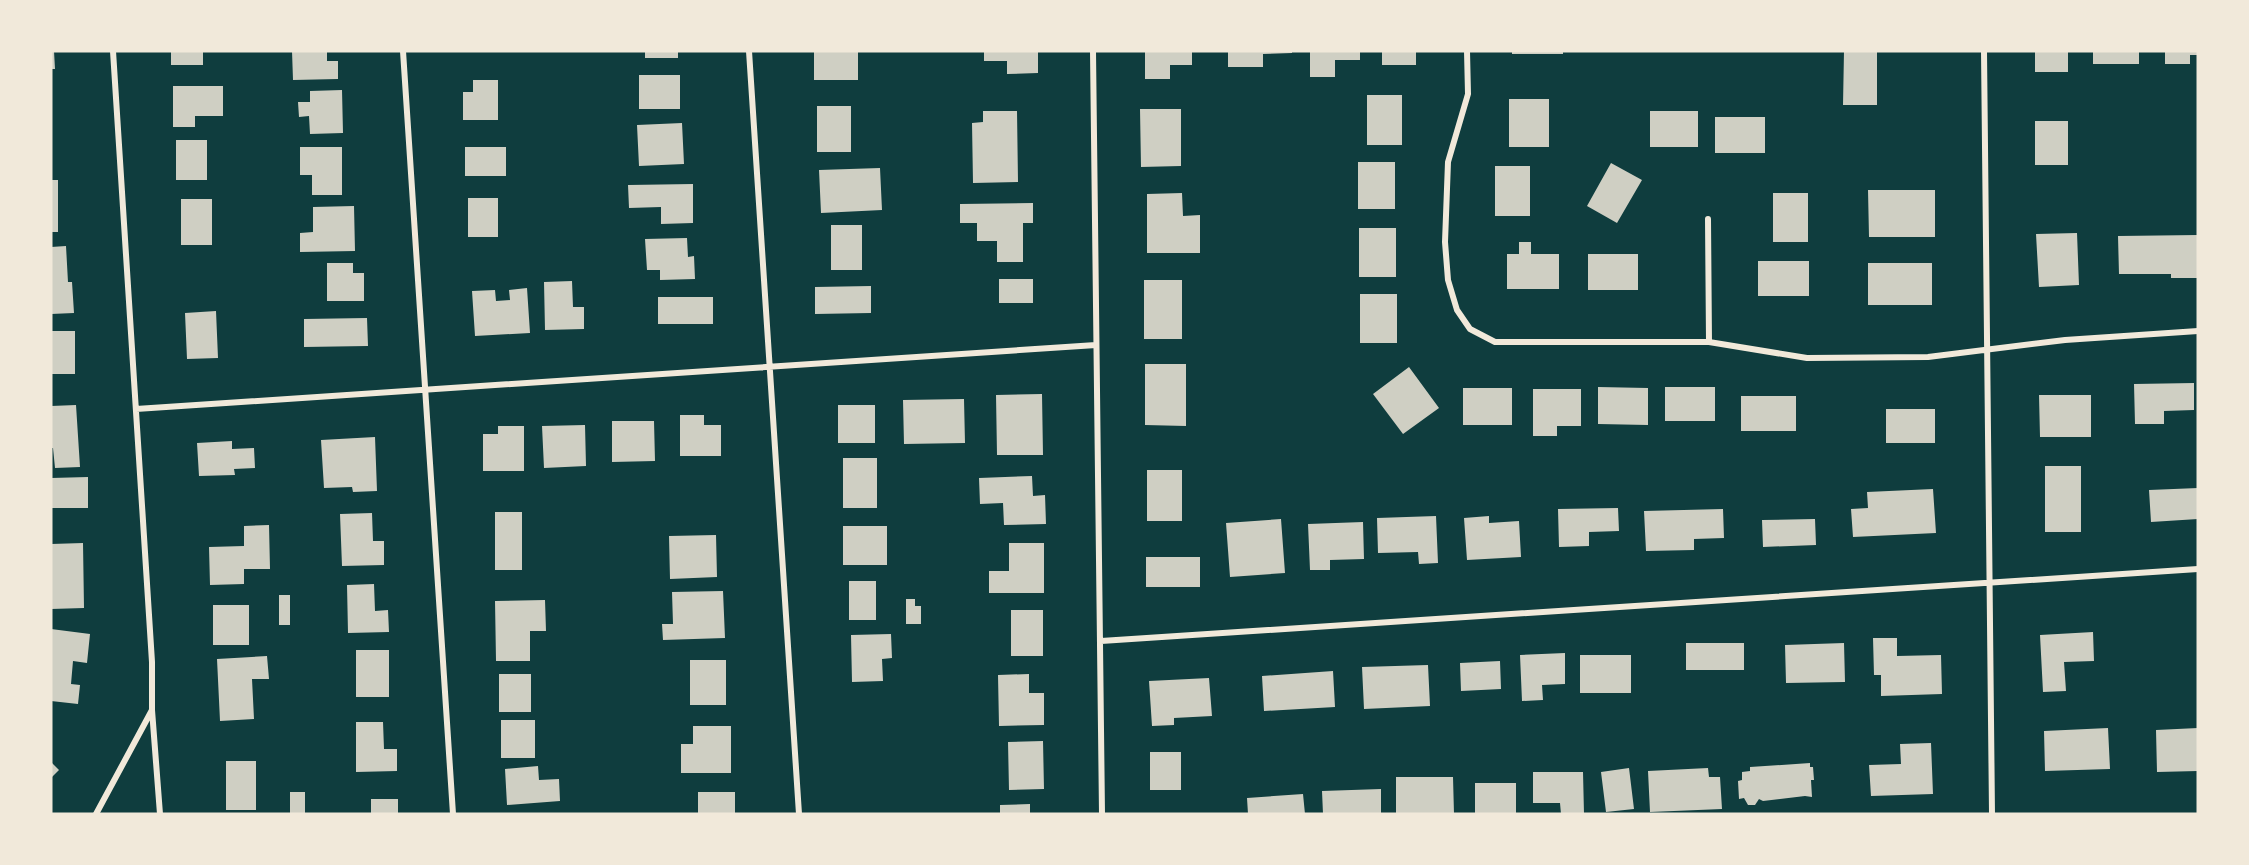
<svg xmlns="http://www.w3.org/2000/svg" width="2249" height="865" viewBox="0 0 2249 865" font-family="Commissioner,sans-serif">
	<rect width="100%" height="100%" fill="#0f3d3e"/>
	<path fill="#cfcfc3" d="M 51,51 L 54,51 L 55,69 L 51,69 Z
		M 171,51 L 203,51 L 203,65 L 171,65 Z
		M 292,51 L 327,51 L 327,61 L 338,61 L 338,79 L 293,80 Z
		M 645,51 L 678,51 L 678,58 L 645,58 Z
		M 814,51 L 858,51 L 858,80 L 814,80 Z
		M 984,51 L 1038,51 L 1038,73 L 1007,74 L 1007,61 L 984,61 Z
		M 1145,51 L 1192,51 L 1192,65 L 1170,65 L 1170,79 L 1145,79 Z
		M 1228,51 L 1292,51 L 1292,53 L 1263,54 L 1263,67 L 1228,67 Z
		M 1310,51 L 1360,51 L 1360,60 L 1335,60 L 1335,77 L 1310,77 Z
		M 1382,51 L 1416,51 L 1416,65 L 1382,65 Z
		M 1512,51 L 1563,51 L 1563,54 L 1512,54 Z
		M 1844,51 L 1877,51 L 1877,105 L 1843,105 Z
		M 2035,51 L 2068,51 L 2068,72 L 2035,72 Z
		M 2093,51 L 2139,51 L 2139,64 L 2093,64 Z
		M 2165,51 L 2198,51 L 2198,55 L 2190,55 L 2190,64 L 2165,64 Z
		M 639,75 L 680,75 L 680,109 L 639,109 Z
		M 473,80 L 498,80 L 498,120 L 463,120 L 463,92 L 473,92 Z
		M 173,86 L 223,86 L 223,116 L 195,116 L 195,127 L 173,127 Z
		M 342,90 L 343,133 L 310,134 L 309,116 L 299,117 L 298,102 L 310,102 L 310,91 Z
		M 1367,95 L 1402,95 L 1402,145 L 1367,145 Z
		M 1509,99 L 1549,99 L 1549,147 L 1509,147 Z
		M 817,106 L 851,106 L 851,152 L 817,152 Z
		M 1140,109 L 1181,109 L 1181,166 L 1141,167 Z
		M 983,111 L 1017,111 L 1018,182 L 973,183 L 972,123 L 983,122 Z
		M 1650,111 L 1698,111 L 1698,147 L 1650,147 Z
		M 1715,117 L 1765,117 L 1765,153 L 1715,153 Z
		M 2035,121 L 2068,121 L 2068,165 L 2035,165 Z
		M 682,123 L 684,164 L 639,166 L 637,125 Z
		M 176,140 L 207,140 L 207,180 L 176,180 Z
		M 300,147 L 342,147 L 342,195 L 312,195 L 312,175 L 300,175 Z
		M 465,147 L 506,147 L 506,176 L 465,176 Z
		M 1358,162 L 1395,162 L 1395,209 L 1358,209 Z
		M 1611,163 L 1642,180 L 1617,223 L 1587,206 Z
		M 1495,166 L 1530,166 L 1530,216 L 1495,216 Z
		M 880,168 L 882,210 L 821,213 L 819,170 Z
		M 51,180 L 58,180 L 58,232 L 51,232 Z
		M 693,184 L 693,223 L 661,224 L 661,207 L 629,208 L 628,185 Z
		M 1868,190 L 1935,190 L 1935,237 L 1869,237 Z
		M 1182,193 L 1183,216 L 1200,215 L 1200,253 L 1147,253 L 1147,194 Z
		M 1773,193 L 1808,193 L 1808,242 L 1773,242 Z
		M 468,198 L 498,198 L 498,237 L 468,237 Z
		M 181,199 L 212,199 L 212,245 L 181,245 Z
		M 1033,203 L 1033,223 L 1023,223 L 1023,262 L 997,262 L 997,241 L 977,241 L 977,223 L 960,223 L 960,204 Z
		M 354,206 L 355,251 L 300,252 L 300,233 L 313,232 L 313,207 Z
		M 831,225 L 862,225 L 862,270 L 831,270 Z
		M 1359,228 L 1396,228 L 1396,277 L 1359,277 Z
		M 2077,233 L 2079,285 L 2039,287 L 2036,234 Z
		M 2198,235 L 2198,278 L 2171,278 L 2171,274 L 2119,274 L 2118,236 Z
		M 687,238 L 688,257 L 694,256 L 695,279 L 660,280 L 660,270 L 647,270 L 645,239 Z
		M 1519,242 L 1531,242 L 1531,254 L 1559,254 L 1559,289 L 1507,289 L 1507,254 L 1519,254 Z
		M 66,246 L 68,282 L 72,282 L 74,313 L 51,314 L 51,247 Z
		M 1588,254 L 1638,254 L 1638,290 L 1588,290 Z
		M 1758,261 L 1809,261 L 1809,296 L 1758,296 Z
		M 327,263 L 353,263 L 353,273 L 364,273 L 364,301 L 327,301 Z
		M 1868,263 L 1932,263 L 1932,305 L 1868,305 Z
		M 999,279 L 1033,279 L 1033,303 L 999,303 Z
		M 1144,280 L 1182,280 L 1182,339 L 1144,339 Z
		M 572,281 L 573,307 L 584,307 L 584,329 L 545,330 L 544,282 Z
		M 871,286 L 871,313 L 815,314 L 815,287 Z
		M 527,288 L 530,333 L 475,336 L 472,291 L 495,290 L 496,301 L 510,300 L 509,290 Z
		M 1360,294 L 1397,294 L 1397,343 L 1360,343 Z
		M 658,297 L 713,297 L 713,324 L 658,324 Z
		M 216,311 L 218,358 L 187,359 L 185,313 Z
		M 367,318 L 368,346 L 304,347 L 304,319 Z
		M 51,331 L 75,331 L 75,374 L 51,374 Z
		M 1145,364 L 1186,364 L 1186,426 L 1145,425 Z
		M 1409,367 L 1439,408 L 1403,434 L 1373,394 Z
		M 2194,383 L 2194,410 L 2164,411 L 2164,424 L 2135,424 L 2134,384 Z
		M 1598,387 L 1648,388 L 1648,425 L 1598,424 Z
		M 1665,387 L 1715,387 L 1715,421 L 1665,421 Z
		M 1463,388 L 1512,388 L 1512,425 L 1463,425 Z
		M 1533,389 L 1581,389 L 1581,426 L 1557,426 L 1557,436 L 1533,436 Z
		M 1042,394 L 1043,455 L 997,455 L 996,395 Z
		M 2039,395 L 2091,395 L 2091,437 L 2040,437 Z
		M 1741,396 L 1796,396 L 1796,431 L 1741,431 Z
		M 964,399 L 965,443 L 904,444 L 903,400 Z
		M 76,405 L 80,467 L 55,468 L 53,448 L 51,448 L 51,406 Z
		M 838,405 L 875,405 L 875,443 L 838,443 Z
		M 1886,409 L 1935,409 L 1935,443 L 1886,443 Z
		M 680,415 L 704,415 L 704,425 L 721,425 L 721,456 L 680,456 Z
		M 612,421 L 654,421 L 655,461 L 612,462 Z
		M 585,425 L 586,466 L 544,468 L 542,426 Z
		M 498,426 L 524,426 L 524,471 L 483,471 L 483,434 L 498,434 Z
		M 375,437 L 377,491 L 353,492 L 352,487 L 324,488 L 321,440 Z
		M 232,441 L 232,449 L 254,448 L 255,468 L 234,469 L 235,475 L 199,476 L 197,443 Z
		M 843,458 L 877,458 L 877,508 L 843,508 Z
		M 2045,466 L 2081,466 L 2081,532 L 2045,532 Z
		M 1147,470 L 1182,470 L 1182,521 L 1147,521 Z
		M 1032,476 L 1033,496 L 1045,495 L 1046,524 L 1004,525 L 1003,503 L 980,504 L 979,478 Z
		M 88,477 L 88,508 L 51,508 L 51,478 Z
		M 2198,488 L 2198,519 L 2151,522 L 2149,490 Z
		M 1933,489 L 1936,533 L 1853,537 L 1851,509 L 1868,508 L 1867,492 Z
		M 1618,508 L 1619,531 L 1589,532 L 1589,546 L 1559,547 L 1558,509 Z
		M 1723,509 L 1724,538 L 1694,539 L 1694,550 L 1646,551 L 1644,511 Z
		M 495,512 L 522,512 L 522,570 L 495,570 Z
		M 372,513 L 373,541 L 384,541 L 384,565 L 342,566 L 340,514 Z
		M 1436,516 L 1438,563 L 1419,564 L 1418,552 L 1378,553 L 1377,518 Z
		M 1489,516 L 1489,523 L 1519,521 L 1521,557 L 1467,560 L 1464,518 Z
		M 1281,519 L 1285,573 L 1230,577 L 1226,523 Z
		M 1815,519 L 1816,545 L 1763,547 L 1762,520 Z
		M 1363,522 L 1364,559 L 1330,560 L 1330,570 L 1310,570 L 1308,524 Z
		M 269,525 L 270,569 L 244,569 L 244,584 L 210,585 L 209,547 L 244,546 L 244,526 Z
		M 843,526 L 887,526 L 887,565 L 843,565 Z
		M 716,535 L 717,577 L 670,579 L 669,536 Z
		M 83,543 L 84,608 L 51,609 L 51,544 Z
		M 1009,543 L 1044,543 L 1044,593 L 989,593 L 989,571 L 1009,571 Z
		M 1146,557 L 1200,557 L 1200,587 L 1146,587 Z
		M 849,581 L 876,581 L 876,620 L 849,620 Z
		M 374,584 L 375,611 L 388,610 L 389,632 L 348,633 L 347,585 Z
		M 723,591 L 725,638 L 663,640 L 662,624 L 673,624 L 672,592 Z
		M 279,595 L 290,595 L 290,625 L 279,625 Z
		M 906,599 L 915,599 L 915,606 L 921,606 L 921,624 L 906,624 Z
		M 545,600 L 546,631 L 530,631 L 530,661 L 496,661 L 495,601 Z
		M 213,605 L 249,605 L 249,645 L 213,645 Z
		M 1011,610 L 1043,610 L 1043,656 L 1011,656 Z
		M 51,629 L 90,634 L 87,663 L 73,661 L 71,684 L 80,685 L 78,704 L 51,701 Z
		M 2093,632 L 2094,661 L 2064,662 L 2066,691 L 2043,692 L 2040,635 Z
		M 891,634 L 892,658 L 882,659 L 883,681 L 852,682 L 851,635 Z
		M 1873,638 L 1897,638 L 1897,656 L 1941,655 L 1942,694 L 1881,696 L 1881,675 L 1874,675 Z
		M 1686,643 L 1744,643 L 1744,670 L 1686,670 Z
		M 1844,643 L 1845,682 L 1786,683 L 1785,645 Z
		M 356,650 L 389,650 L 389,697 L 356,697 Z
		M 1565,653 L 1565,684 L 1542,685 L 1543,700 L 1522,701 L 1520,655 Z
		M 1580,655 L 1631,655 L 1631,693 L 1580,693 Z
		M 267,656 L 269,679 L 252,679 L 254,719 L 220,721 L 217,659 Z
		M 690,660 L 726,660 L 726,705 L 690,705 Z
		M 1500,661 L 1501,689 L 1461,691 L 1460,663 Z
		M 1428,665 L 1430,706 L 1364,709 L 1362,667 Z
		M 1333,671 L 1335,707 L 1264,711 L 1262,676 Z
		M 499,674 L 531,674 L 531,712 L 499,712 Z
		M 1029,674 L 1029,693 L 1044,693 L 1044,725 L 999,726 L 998,675 Z
		M 1209,678 L 1212,716 L 1174,718 L 1174,725 L 1152,726 L 1149,681 Z
		M 501,720 L 535,720 L 535,758 L 501,758 Z
		M 356,722 L 383,722 L 384,749 L 397,749 L 397,771 L 356,772 Z
		M 693,726 L 731,726 L 731,773 L 681,773 L 681,744 L 693,744 Z
		M 2108,728 L 2110,769 L 2045,771 L 2044,731 Z
		M 2198,728 L 2198,771 L 2157,772 L 2156,730 Z
		M 1043,741 L 1044,789 L 1009,790 L 1008,742 Z
		M 1931,743 L 1933,794 L 1871,796 L 1869,765 L 1901,764 L 1900,744 Z
		M 1150,752 L 1181,752 L 1181,790 L 1150,790 Z
		M 226,761 L 256,761 L 256,810 L 226,810 Z
		M 51,762 L 59,770 L 51,778 Z
		M 1810,763 L 1810,767 L 1813,767 L 1814,780 L 1811,780 L 1812,797 L 1805,796 L 1763,801 L 1759,799 L 1755,805 L 1748,805 L 1744,798 L 1739,799 L 1738,781 L 1742,780 L 1742,772 L 1750,771 L 1750,767 Z
		M 538,766 L 539,780 L 559,779 L 560,801 L 507,805 L 505,769 Z
		M 1629,768 L 1634,809 L 1606,812 L 1601,772 Z
		M 1708,768 L 1709,777 L 1720,777 L 1722,809 L 1650,812 L 1648,771 Z
		M 1533,772 L 1583,772 L 1584,814 L 1561,814 L 1560,803 L 1533,803 Z
		M 1396,777 L 1453,777 L 1454,814 L 1396,814 Z
		M 1475,783 L 1516,783 L 1516,814 L 1475,814 Z
		M 1381,789 L 1381,814 L 1323,814 L 1322,791 Z
		M 290,792 L 305,792 L 305,814 L 290,814 Z
		M 698,792 L 735,792 L 735,814 L 698,814 Z
		M 1303,794 L 1305,814 L 1248,814 L 1247,798 Z
		M 371,799 L 398,799 L 398,814 L 371,814 Z
		M 1030,804 L 1030,814 L 1000,814 L 1000,805 Z"/>
	<g fill="none" stroke-linecap="round" stroke-linejoin="round">
		<path stroke="#f1e9da" stroke-width="6" d="M 403,51 L 453,814
			M 749,51 L 799,814
			M 1093,51 L 1102,814
			M 1467,51 L 1468,94 L 1448,162 L 1445,242 L 1448,280 L 1457,310 L 1470,329 L 1495,342 L 1709,342 L 1807,358 L 1928,357 L 2065,340 L 2198,331
			M 1984,51 L 1992,814
			M 1708,219 L 1709,342
			M 136,409 L 1096,345
			M 1101,641 L 2198,569
			M 152,710 L 160,814
			M 96,814 L 152,710 L 152,662 L 113,51"/>
	</g>
	<rect width="2249" height="865" fill="none" stroke="#f1e9da" stroke-width="105"/>
</svg>
